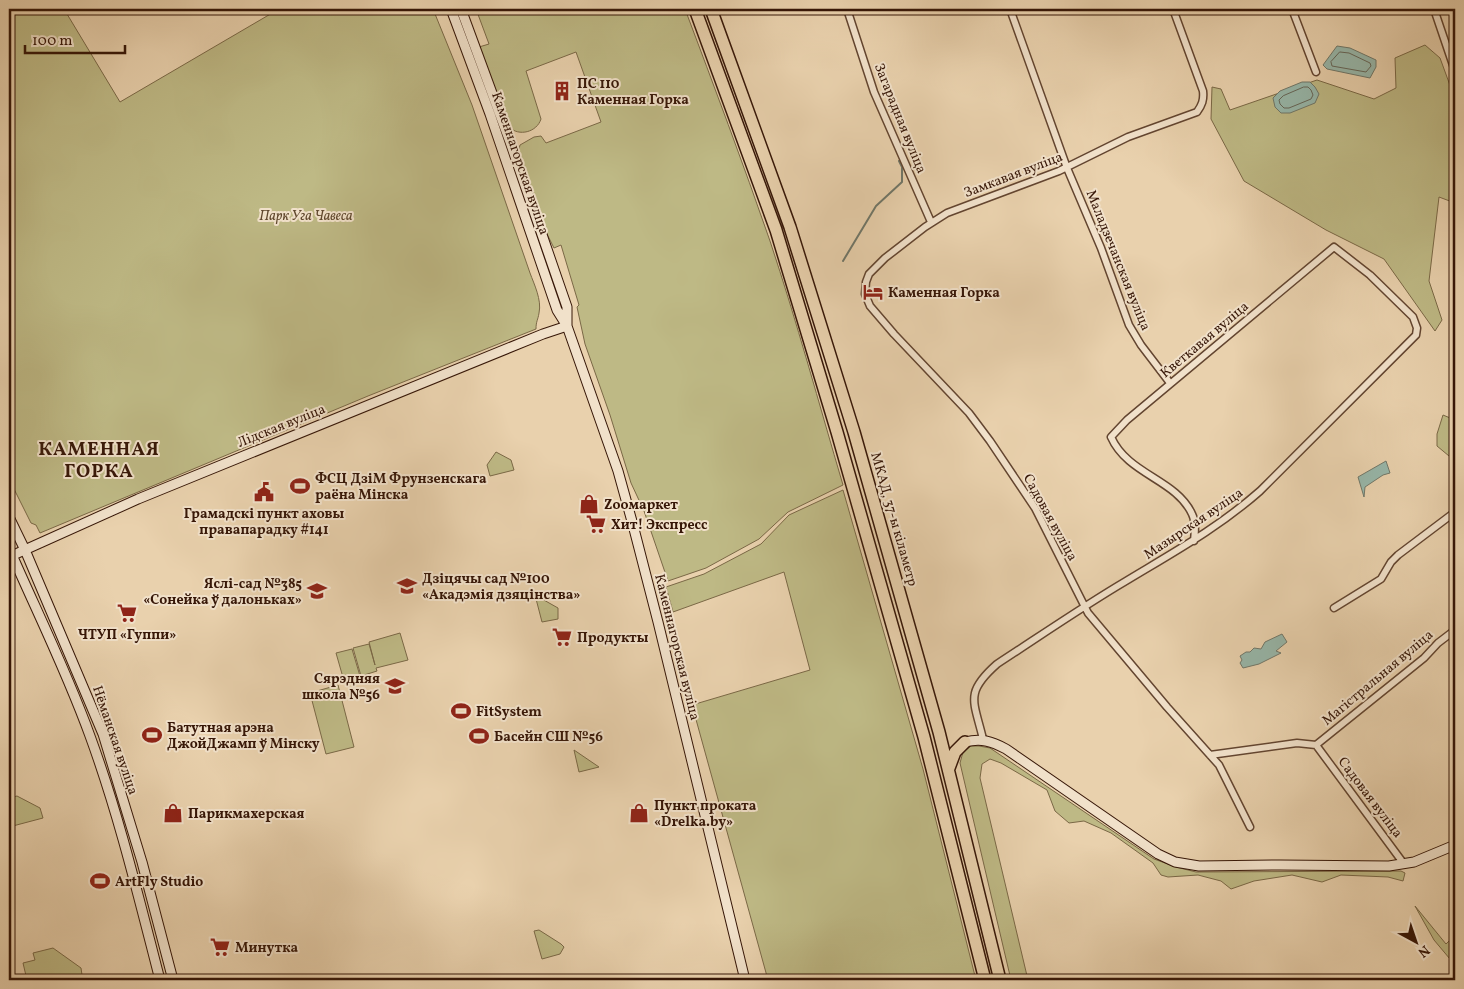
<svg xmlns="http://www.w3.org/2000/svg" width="1464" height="989" viewBox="0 0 1464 989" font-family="Vollkorn,serif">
	<rect width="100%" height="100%" fill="#e9d1ad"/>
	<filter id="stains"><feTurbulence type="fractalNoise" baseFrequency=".004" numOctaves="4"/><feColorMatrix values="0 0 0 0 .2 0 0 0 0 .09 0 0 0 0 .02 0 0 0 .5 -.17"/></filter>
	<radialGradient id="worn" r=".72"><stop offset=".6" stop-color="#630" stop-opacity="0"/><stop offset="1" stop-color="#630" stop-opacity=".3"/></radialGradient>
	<path fill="#beb985" stroke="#7a6846" d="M 9,9 L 64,9 L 120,102 L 279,9 L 433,9 L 472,105 L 530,273 C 534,284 542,300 539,313 C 538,320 536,321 536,329 L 368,396 L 40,533 L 36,525 L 31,523 L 9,479 Z
		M 476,9 L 685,9 C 714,86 743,163 770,241 C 797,322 819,404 843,485 L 788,512 L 759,539 L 706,568 L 668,581 L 644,511 L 631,483 L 610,415 L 585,344 L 577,307 L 579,305 L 561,245 L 554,248 L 544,228 L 518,153 L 520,145 L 534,137 L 541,136 L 546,143 L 601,122 L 576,52 L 526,71 L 541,119 C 537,132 519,137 509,127 L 479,47 L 489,44 Z
		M 1425,45 L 1440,58 L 1455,99 L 1455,203 L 1439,197 L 1429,281 L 1442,320 L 1435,331 L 1384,259 L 1326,230 L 1244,181 L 1211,119 L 1212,87 L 1221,89 L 1230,110 L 1317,80 L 1374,99 L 1396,88 L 1395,58 Z
		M 1443,415 L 1455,420 L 1455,461 L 1437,446 L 1437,434 Z
		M 496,452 L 511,460 L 514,470 L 490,476 L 487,465 Z
		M 843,490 L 923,769 L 976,980 L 768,980 L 692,705 L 810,670 L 784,572 L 673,612 L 666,587 L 704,574 L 761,544 L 789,515 Z
		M 535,595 L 558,608 L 558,619 L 542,622 Z
		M 400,633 L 408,660 L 376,668 L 377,671 L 361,676 L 353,648 L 369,644 L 375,665 L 369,642 Z
		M 352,649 L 360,676 L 344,681 L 336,653 Z
		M 338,685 L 354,747 L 326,754 L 310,693 Z
		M 971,746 L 979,746 L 990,748 L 1154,859 L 1176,867 L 1196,872 L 1401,871 L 1405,873 L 1403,881 L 1388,877 L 1341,875 L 1322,882 L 1292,875 L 1254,881 L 1231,889 L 1221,881 L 1198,875 L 1168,877 L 1161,875 L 1153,863 L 1111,833 L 1084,821 L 1069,823 L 1055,811 L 1047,790 L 1001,763 L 990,759 L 982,764 L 980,778 L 1028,980 L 1011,980 L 960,763 L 963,752 Z
		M 574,750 L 599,767 L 579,772 Z
		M 17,796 L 40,808 L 43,818 L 9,827 L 9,798 Z
		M 1415,906 L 1446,944 L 1450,940 L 1455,946 L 1452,949 L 1455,953 L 1455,965 L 1434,940 Z
		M 539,930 L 561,944 L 564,947 L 560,954 L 542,959 L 534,931 Z
		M 53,948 L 81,968 L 82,975 L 59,980 L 27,980 L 23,963 L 35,960 L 33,953 Z"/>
	<path fill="#97b7aa" stroke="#707769" d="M 1337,46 L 1350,48 L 1376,60 L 1376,67 L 1370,78 L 1327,69 L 1323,65 Z
		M 1302,82 L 1310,82 L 1315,87 L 1319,94 L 1315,103 L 1290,113 L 1281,113 L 1275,107 L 1273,98 L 1280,91 Z
		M 1386,461 L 1390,473 L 1383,475 L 1365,487 L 1364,497 L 1358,477 Z
		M 1282,634 L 1287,642 L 1276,651 L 1281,653 L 1259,664 L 1243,668 L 1240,663 L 1242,660 L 1240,656 L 1246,652 L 1250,652 L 1254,648 L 1261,649 L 1265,642 Z"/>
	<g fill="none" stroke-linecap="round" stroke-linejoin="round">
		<path stroke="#666658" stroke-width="1" d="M 1340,52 L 1349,53 L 1370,63 L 1371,66 L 1366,72 L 1332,66 L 1331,62 Z
			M 1304,87 L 1308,87 L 1311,90 L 1313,95 L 1311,99 L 1289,108 L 1284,108 L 1280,104 L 1279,100 L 1283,96 Z"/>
		<path stroke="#707769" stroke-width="2" d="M 843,261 L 876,206 L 902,182 L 902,167 L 899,161"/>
		<defs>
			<path id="street" d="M 847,9 L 874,92 L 931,222
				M 1010,9 L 1067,168 L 1101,248 L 1129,325 L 1141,345 L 1170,383
				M 1173,9 L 1203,91 C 1204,100 1202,105 1197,112 L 1128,137 L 1059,171 L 947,213 L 925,227 L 885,258 L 869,274 L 866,282 L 865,294 L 870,306 L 894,334 L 969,413 L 990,441 L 1035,508 L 1088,613 L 1167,707 L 1210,755 L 1219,765 L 1250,827
				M 1292,9 L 1316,72
				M 1434,9 L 1455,71
				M 1334,608 L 1381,579 L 1391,562 L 1398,555 L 1455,512
				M 983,739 C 974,701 964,693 997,664 C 1040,636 1082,607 1126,581 C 1174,552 1218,528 1260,491 L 1416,335 L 1417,328 L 1413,317 L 1370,275 L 1334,247 L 1127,420 L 1111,437 C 1128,475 1176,479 1192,514 C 1196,522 1195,532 1194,541
				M 1316,745 L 1424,658 L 1438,643 L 1455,630
				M 1316,745 L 1404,864
				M 1210,755 L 1297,743 L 1316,745"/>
			<path id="secondary" d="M 451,9 L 490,114 L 557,310 L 567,326 L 618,471 L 633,525 L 658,622 L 745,980
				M 461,9 L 510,142 L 567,307 L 567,325
				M 9,517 L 25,550 L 103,734 L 142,862 L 173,980
				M 9,548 C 36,610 67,672 90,736 C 119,815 139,899 160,980
				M 9,557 L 138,499 L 543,334 L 567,326
				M 965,742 C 981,738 991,741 1006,749 L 1158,854 L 1175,862 L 1199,866 L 1280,865 L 1389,866 L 1414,862 L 1455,845"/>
			<path id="highway" d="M 695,9 L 776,230 L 837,432 L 924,737 L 985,980
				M 711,9 L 790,227 L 854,432 L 939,732 L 1000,980
				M 949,768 L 955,752 L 965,742"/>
		</defs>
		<use href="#street" stroke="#634530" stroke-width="9"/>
		<use href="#secondary" stroke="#361607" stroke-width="11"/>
		<use href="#highway" stroke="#361607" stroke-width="14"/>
		<use href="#street" stroke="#f1e1ca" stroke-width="6"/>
		<use href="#secondary" stroke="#f1e1ca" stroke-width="9"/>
		<use href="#highway" stroke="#e9d1ad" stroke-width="11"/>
	</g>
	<defs>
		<symbol id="building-bare" viewBox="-9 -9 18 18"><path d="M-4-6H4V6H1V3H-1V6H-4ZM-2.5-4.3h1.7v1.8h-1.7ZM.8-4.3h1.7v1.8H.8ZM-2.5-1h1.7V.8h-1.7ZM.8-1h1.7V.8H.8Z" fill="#8f2418" stroke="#f1e1ca" stroke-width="2.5" paint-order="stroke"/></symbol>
		<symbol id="hotel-bare" viewBox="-9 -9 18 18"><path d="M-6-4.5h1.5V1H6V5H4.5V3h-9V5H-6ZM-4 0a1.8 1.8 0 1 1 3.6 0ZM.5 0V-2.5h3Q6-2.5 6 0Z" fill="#8f2418" stroke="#f1e1ca" stroke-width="2.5" paint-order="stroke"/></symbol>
		<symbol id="stadium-bare" viewBox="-9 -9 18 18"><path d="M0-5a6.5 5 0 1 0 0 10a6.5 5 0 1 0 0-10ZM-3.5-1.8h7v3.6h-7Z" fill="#8f2418" stroke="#f1e1ca" stroke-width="2.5" paint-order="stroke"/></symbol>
		<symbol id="civic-bare" viewBox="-9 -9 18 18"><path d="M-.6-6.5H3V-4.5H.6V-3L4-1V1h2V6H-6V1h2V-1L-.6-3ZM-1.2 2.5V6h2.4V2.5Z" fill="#8f2418" stroke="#f1e1ca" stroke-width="2.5" paint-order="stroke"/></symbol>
		<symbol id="shop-bare" viewBox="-9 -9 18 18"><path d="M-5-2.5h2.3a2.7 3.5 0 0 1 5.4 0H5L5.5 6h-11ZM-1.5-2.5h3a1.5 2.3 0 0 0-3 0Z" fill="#8f2418" stroke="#f1e1ca" stroke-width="2.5" paint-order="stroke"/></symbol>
		<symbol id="supermarket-bare" viewBox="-9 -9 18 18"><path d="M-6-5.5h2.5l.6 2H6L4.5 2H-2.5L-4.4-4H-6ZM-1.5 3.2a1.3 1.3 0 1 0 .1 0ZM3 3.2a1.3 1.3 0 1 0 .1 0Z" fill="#8f2418" stroke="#f1e1ca" stroke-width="2.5" paint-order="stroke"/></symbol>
		<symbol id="school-bare" viewBox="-9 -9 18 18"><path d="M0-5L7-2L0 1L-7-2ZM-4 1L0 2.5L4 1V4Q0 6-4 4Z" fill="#8f2418" stroke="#f1e1ca" stroke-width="2.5" paint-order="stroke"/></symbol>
	</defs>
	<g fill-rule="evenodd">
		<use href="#building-bare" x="548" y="77" width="28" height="28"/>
		<use href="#hotel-bare" x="859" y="278" width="28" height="28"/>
		<use href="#stadium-bare" x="286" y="472" width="28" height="28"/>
		<use href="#civic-bare" x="250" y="478" width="28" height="28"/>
		<use href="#shop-bare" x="575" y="490" width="28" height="28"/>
		<use href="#supermarket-bare" x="582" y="510" width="28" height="28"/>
		<use href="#school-bare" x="393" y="572" width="28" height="28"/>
		<use href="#school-bare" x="303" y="577" width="28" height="28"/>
		<use href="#supermarket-bare" x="113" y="599" width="28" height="28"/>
		<use href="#supermarket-bare" x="548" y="623" width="28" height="28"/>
		<use href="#school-bare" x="381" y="672" width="28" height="28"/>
		<use href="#stadium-bare" x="447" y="697" width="28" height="28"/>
		<use href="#stadium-bare" x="138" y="721" width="28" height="28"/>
		<use href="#stadium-bare" x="465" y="722" width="28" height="28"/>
		<use href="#shop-bare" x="159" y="799" width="28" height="28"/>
		<use href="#shop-bare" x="625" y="799" width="28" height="28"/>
		<use href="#stadium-bare" x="86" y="867" width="28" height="28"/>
		<use href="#supermarket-bare" x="206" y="933" width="28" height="28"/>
	</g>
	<g text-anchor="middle" stroke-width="4" stroke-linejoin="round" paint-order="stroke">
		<g font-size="14" font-weight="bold" fill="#361607" stroke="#f1e1ca" text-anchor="start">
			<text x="577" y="88">ПС 110<tspan x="577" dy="16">Каменная Горка</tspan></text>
			<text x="888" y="297">Каменная Горка</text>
			<text x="315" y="483">ФСЦ ДзіМ Фрунзенскага<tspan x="315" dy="16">раёна Мінска</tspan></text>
			<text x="604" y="509">Zooмаркет</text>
			<text x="264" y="518" text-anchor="middle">Грамадскі пункт аховы<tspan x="264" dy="16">правапарадку #141</tspan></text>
			<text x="611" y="529">Хит! Экспресс</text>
			<text x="422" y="583">Дзіцячы сад №100<tspan x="422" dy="16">«Акадэмія дзяцінства»</tspan></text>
			<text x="302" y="588" text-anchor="end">Яслі-сад №385<tspan x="302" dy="16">«Сонейка ў далоньках»</tspan></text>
			<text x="127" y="639" text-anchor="middle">ЧТУП «Гуппи»</text>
			<text x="577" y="642">Продукты</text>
			<text x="380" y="683" text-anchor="end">Сярэдняя<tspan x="380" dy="16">школа №56</tspan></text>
			<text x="476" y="716">FitSystem</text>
			<text x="167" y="732">Батутная арэна<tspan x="167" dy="16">ДжойДжамп ў Мінску</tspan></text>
			<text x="494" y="741">Басейн СШ №56</text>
			<text x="654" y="810">Пункт проката<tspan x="654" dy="16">«Drelka.by»</tspan></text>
			<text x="188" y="818">Парикмахерская</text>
			<text x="115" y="886">ArtFly Studio</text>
			<text x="235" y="952">Минутка</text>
		</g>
		<g font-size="14" fill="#361607" stroke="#f1e1ca">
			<text transform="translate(901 118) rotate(68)" y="5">Загарадная вуліца</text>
			<text transform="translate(521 163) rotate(71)" y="5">Каменнагорская вуліца</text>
			<text transform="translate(1013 174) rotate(-21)" y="5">Замкавая вуліца</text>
			<text transform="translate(1119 260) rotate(68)" y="5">Маладзечанская вуліца</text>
			<text transform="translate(1204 339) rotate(-40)" y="5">Кветкавая вуліца</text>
			<text transform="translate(281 425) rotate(-22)" y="5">Лідская вуліца</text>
			<text transform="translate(1051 517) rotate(61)" y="5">Садовая вуліца</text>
			<text transform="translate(895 519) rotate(74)" y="5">МКАД, 37-ы кіламетр</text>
			<text transform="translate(1193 523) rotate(-34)" y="5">Мазырская вуліца</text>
			<text transform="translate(678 647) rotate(76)" y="5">Каменнагорская вуліца</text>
			<text transform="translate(1377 677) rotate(-40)" y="5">Магістральная вуліца</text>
			<text transform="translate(116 740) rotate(71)" y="5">Нёманская вуліца</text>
			<text transform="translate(1371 797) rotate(53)" y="5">Садовая вуліца</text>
		</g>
		<g font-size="14" font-style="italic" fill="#5f472d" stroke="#f1e1ca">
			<text x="306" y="220">Парк Уга Чавеса</text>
		</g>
		<g font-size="19" font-weight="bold" letter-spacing="1" fill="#361607" stroke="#f1e1ca">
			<text x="99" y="455">КАМЕННАЯ<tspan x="99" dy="22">ГОРКА</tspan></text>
		</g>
	</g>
	<rect width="1464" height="989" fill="none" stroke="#e9d1ad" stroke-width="30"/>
	<rect x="10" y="10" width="1444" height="969" fill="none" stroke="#361607" stroke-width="2.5"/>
	<rect x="15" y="15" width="1434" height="959" fill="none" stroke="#361607"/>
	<g transform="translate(1416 942) rotate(140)" stroke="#f1e1ca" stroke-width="4" paint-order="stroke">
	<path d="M0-4L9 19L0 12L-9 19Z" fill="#361607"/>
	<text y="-8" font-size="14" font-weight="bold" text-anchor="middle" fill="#361607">N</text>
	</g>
	<path d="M25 45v8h100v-8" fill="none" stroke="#361607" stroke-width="2.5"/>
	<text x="32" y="45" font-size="15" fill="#361607" stroke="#f1e1ca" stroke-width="4" paint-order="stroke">100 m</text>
	<rect width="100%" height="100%" filter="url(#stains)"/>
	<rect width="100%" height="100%" fill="url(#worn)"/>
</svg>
